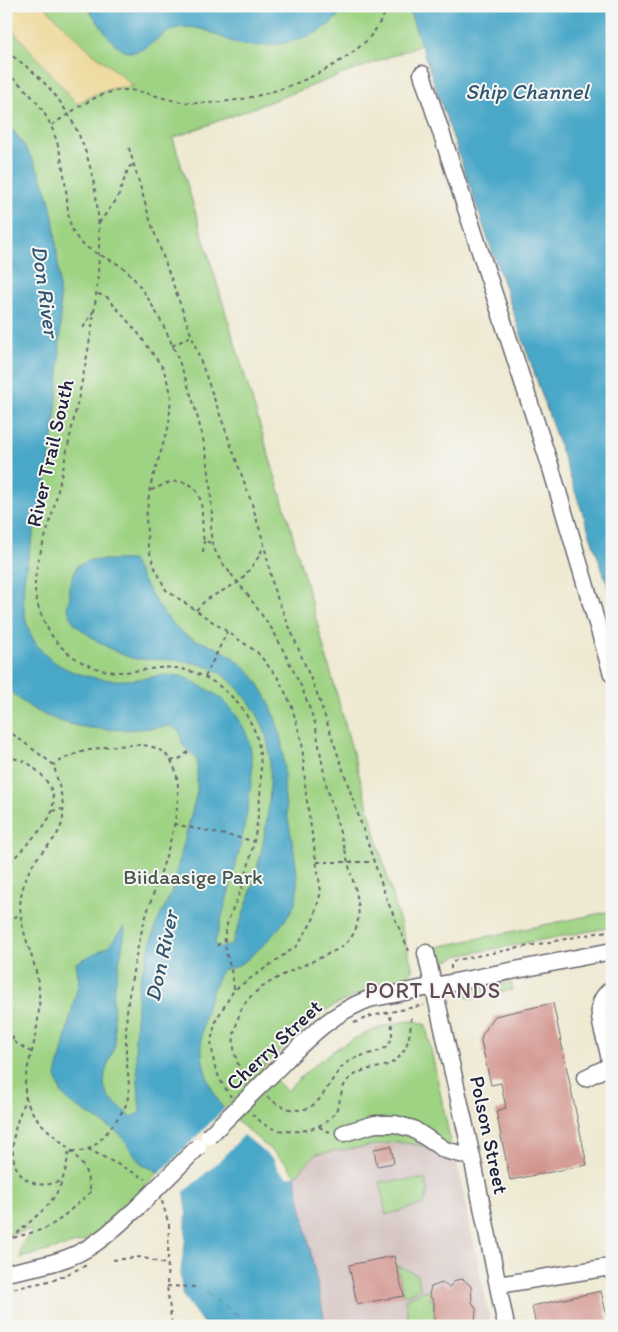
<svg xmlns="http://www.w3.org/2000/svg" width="618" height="1332" viewBox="0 0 618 1332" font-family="Itim,sans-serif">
	<rect width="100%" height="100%" fill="#f6f6f2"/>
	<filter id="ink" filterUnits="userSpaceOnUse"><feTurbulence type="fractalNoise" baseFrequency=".02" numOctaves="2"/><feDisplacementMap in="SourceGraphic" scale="10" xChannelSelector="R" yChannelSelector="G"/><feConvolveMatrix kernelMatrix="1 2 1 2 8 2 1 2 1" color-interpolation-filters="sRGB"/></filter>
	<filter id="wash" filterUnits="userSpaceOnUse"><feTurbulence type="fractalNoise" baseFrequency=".0096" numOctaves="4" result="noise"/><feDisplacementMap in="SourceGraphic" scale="20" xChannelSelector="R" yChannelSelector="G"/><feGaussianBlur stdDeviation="1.12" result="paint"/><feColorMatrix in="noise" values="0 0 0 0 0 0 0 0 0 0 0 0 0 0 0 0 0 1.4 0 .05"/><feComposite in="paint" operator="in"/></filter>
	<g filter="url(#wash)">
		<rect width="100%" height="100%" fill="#eee9d1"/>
		<path fill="#d1bfbd" d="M 396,1142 L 425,1146 L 450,1156 L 457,1163 L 491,1326 L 326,1326 L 295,1176 L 315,1154 Z"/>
		<path fill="#9fd384" stroke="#607a60" d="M 6,6 L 408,6 L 421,45 L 173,138 L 289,522 L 412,966 L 412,971 L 406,978 L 407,981 C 377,988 349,996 323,1012 C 302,1026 281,1051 262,1068 L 287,1091 C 317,1059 353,1033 397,1023 C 408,1021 416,1019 426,1025 L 427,1031 L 451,1144 L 425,1146 L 396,1142 L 316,1154 L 295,1176 L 287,1164 L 222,1108 L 92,1239 L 21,1258 C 20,1248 22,1240 31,1235 L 30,1230 L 6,1235 Z
			M 612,911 L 612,927 L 456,956 L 450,960 L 435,960 L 432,948 Z
			M 512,983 L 512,990 L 471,998 L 467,996 L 466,987 Z
			M 425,1179 L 428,1190 L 424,1204 L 386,1215 L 380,1182 Z
			M 397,1265 L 418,1275 L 420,1288 L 404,1296 Z
			M 424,1290 L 430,1291 L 430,1297 L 434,1303 L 434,1318 L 443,1326 L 410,1326 L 405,1299 Z"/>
		<path fill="#eeda9e" stroke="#887e6c" d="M 6,6 L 44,6 L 87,48 L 134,86 C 112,87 95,92 77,104 L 6,22 Z"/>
		<path fill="#4aa7c8" stroke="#366482" d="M 85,6 L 348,6 C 339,16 328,27 316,33 C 293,43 258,51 233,42 C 217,36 205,27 186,27 C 160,28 149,54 129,52 C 112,50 98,18 85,6 Z
			M 408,6 L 612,6 L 612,598 L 421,45 Z
			M 6,121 C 22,141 36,162 45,186 C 54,210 56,240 58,265 C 64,343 58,420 43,496 C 35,536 15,583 27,624 C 39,668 88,682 129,680 C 145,679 163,673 179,676 C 185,677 192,681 197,684 C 229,698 250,726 252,761 C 253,771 251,782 250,791 C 244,843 228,893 215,943 L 219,948 L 231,945 C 256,889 279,799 267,738 C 261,713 238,683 215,670 C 190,658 164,660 137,659 C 122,658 86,635 75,624 C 71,620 69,612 67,607 L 70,596 L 69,586 L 77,566 L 91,560 L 132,560 C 145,584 158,610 178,629 C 188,639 202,642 215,647 C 230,654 249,668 258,683 C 270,701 279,724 282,746 C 285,763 283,781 285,799 C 288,826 303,879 295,903 C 290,920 253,958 237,966 C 233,968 227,969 222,970 C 190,1033 194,1081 244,1134 C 252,1143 264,1150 273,1159 C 278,1165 280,1172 287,1177 L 295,1176 L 326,1326 L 205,1326 L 182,1295 L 180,1275 L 185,1239 L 186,1206 L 184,1192 L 152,1168 L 142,1165 L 120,1134 L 69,1102 L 61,1092 L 56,1076 L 79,981 L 76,963 L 109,946 L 124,926 L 125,932 L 113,996 L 115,1044 L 105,1073 L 104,1086 L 109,1098 L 131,1117 L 140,1113 L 135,1039 L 138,986 L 156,925 L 171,893 L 197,792 L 197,760 L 182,744 L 180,732 L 171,726 C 111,733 51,734 6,687 Z"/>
		<path fill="#eee9d1" d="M 226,1107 L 246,1133 L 276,1159 L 280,1169 L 287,1175 L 294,1173 L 295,1176 L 287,1177 L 278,1170 L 274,1160 L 244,1135 L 215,1165 L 184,1192 L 186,1206 L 185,1239 L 180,1275 L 182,1295 L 205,1326 L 202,1326 L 180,1296 L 177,1275 L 182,1239 L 182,1193 L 158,1175 Z"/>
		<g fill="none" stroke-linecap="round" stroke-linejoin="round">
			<path stroke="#325773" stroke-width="1" stroke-dasharray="6 5" stroke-linecap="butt" d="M 197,1287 L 250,1323 L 251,1326"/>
		</g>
		<g id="blocks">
			<path fill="#d2938c" d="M 553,1003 L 587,1165 L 510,1180 L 496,1111 L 506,1108 L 501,1083 L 491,1085 L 481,1041 L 482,1035 L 495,1016 Z
				M 391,1146 L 394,1163 L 377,1166 L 374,1149 Z
				M 394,1256 L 404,1296 L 357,1304 L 349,1265 Z
				M 463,1279 L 471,1286 L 472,1302 L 476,1309 L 475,1326 L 438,1326 L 434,1318 L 434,1303 L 429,1294 L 431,1287 L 442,1283 L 449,1287 L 456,1280 Z
				M 601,1291 L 609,1326 L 536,1326 L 532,1306 Z"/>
		</g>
	</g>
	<g filter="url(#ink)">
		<use href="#blocks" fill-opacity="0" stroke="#696870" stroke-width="1"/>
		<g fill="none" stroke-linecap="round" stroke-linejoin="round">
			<defs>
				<path id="minor" d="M 422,74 L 550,465 L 612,674
					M 426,953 L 472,1157 L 506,1326
					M 271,1075 C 302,1044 327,1015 369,999 L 612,951
					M 585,1078 L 610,1066 C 611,1041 585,1007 612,989
					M 344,1133 L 375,1124 L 395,1124 L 413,1129 L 445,1150 L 472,1157
					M 6,1273 C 36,1267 69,1262 94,1244 C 109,1234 122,1221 136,1209
					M 498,1285 L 610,1267 L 612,1272"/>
			</defs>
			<use href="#minor" stroke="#696870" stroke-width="19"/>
			<path stroke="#696870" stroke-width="2" stroke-dasharray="4 4" stroke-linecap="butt" d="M 6,52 C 128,128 104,280 78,400 C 70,437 62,474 53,511 C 47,535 36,558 35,583 C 34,600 41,616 49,631 C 63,655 92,672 120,672 C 139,672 157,666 176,668 C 212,673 244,701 256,735 C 268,771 256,844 244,881 C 239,898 227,917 225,934 C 223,952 234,972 234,990
				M 6,73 C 50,106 60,138 66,190 C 68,204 67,222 75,235 C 87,255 115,257 130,274 C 169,319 196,400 207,458 C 210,476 211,497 212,515 C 212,524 209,537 213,545 C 216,556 224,565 231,574
				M 52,125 C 70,113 89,98 111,92 C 136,85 158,99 182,102 C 240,109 324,81 366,41 C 376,31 382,18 389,6
				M 129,148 L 150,220 L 252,504 L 264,544 L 274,590 L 318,696 L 387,900 L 409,951
				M 99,223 L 117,199 L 129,167 L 133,165
				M 98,294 L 107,297 L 138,333 L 163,368 L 171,393 L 169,425 L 150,487 L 146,518 L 148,547 L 155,568 L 166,590 L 257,652 L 278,678 L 291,704 L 302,742 L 306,795 L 321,892 L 313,920 L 298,945 L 234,990 L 216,1020 L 211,1041 L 214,1064 L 220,1080 L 231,1097
				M 83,328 L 94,310
				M 172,346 L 191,336
				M 151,490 C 158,488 165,483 172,482 C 211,478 199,519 204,541 L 212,543
				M 203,552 L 204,541
				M 247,594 L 274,632 L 302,688 L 315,723 L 326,784 L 345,850
				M 196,610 L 207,599 L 241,581 L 260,555 L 264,544
				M 205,677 L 227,632
				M 6,729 L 54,765 C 57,781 65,801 63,817 C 61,838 43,848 33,864 C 27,873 23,886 21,896 C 16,930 38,959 39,992 C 40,1007 38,1023 35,1037 C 32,1058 19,1084 28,1104 C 40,1132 72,1143 85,1170 C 88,1177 89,1185 91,1192
				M 6,756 L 27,762 L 41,774 L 50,786 L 54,800 L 51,815 L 43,827 L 6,867
				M 171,761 L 181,758 L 189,751
				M 52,811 L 62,809
				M 174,824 L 254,841
				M 317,862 L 374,862
				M 6,920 L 20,915
				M 217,946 L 224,939
				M 451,969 L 451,964 L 456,960 L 612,930
				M 354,1023 L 371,1016 L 424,1005
				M 6,1031 L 12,1035 L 14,1042
				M 6,1041 L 14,1042 L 31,1052
				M 246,1080 C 236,1064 230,1044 236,1026 C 238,1020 239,1013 242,1008 C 254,984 301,967 324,956 C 334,951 346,946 352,936 C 364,918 357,893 351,874
				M 26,1096 C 21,1111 14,1127 13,1144 C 10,1176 32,1192 61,1181
				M 267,1097 C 283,1110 306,1118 321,1097 C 329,1087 334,1075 343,1066 C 366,1044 403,1065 389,1012
				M 252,1114 C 256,1118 262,1123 267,1126 C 286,1136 321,1132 334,1114 C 342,1103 339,1088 349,1079 C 360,1070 368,1069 381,1067 C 406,1061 411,1038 411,1016
				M 319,1127 L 330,1132
				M 88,1149 L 146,1179
				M 162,1201 L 169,1225 L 167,1286 L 172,1326
				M 11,1239 C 47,1205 61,1203 69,1151 C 75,1151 82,1152 88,1149 C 99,1146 119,1117 125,1107 C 133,1089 126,1069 126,1051 C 126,1031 126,1009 130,990 C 134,964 139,938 147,913 C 159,873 218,741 133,745 C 107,746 76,749 54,765
				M 6,1240 L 44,1229 L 58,1221 L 93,1190
				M 113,1260 L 141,1257 L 168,1265
				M 167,1286 L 197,1287
				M 6,1290 L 54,1280 L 87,1265"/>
			<use href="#minor" stroke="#fff" stroke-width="16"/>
			<defs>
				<path id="minor-bridge" d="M 209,1136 L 271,1075
					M 136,1209 L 198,1147"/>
			</defs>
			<use href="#minor-bridge" stroke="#696870" stroke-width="19" stroke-linecap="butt"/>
			<path stroke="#696870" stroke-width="2" stroke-dasharray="4 4" stroke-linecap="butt" d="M 231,574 L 247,594
				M 345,850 L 351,874"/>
			<use href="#minor-bridge" stroke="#fff" stroke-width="16"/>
		</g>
	</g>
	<g text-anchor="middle" stroke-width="4" stroke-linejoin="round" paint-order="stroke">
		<g font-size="21" fill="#22223b" stroke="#f6f6f2">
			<text transform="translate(50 453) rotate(-77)" y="7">River Trail South</text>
			<text transform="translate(274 1045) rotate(-43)" y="7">Cherry Street</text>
			<text transform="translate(489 1135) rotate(78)" y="7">Polson Street</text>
		</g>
		<g font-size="21" fill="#485751" stroke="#f6f6f2">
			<text x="193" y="884">Biidaasige Park</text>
		</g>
		<g font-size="22" font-style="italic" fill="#325773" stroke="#f6f6f2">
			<text x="527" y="99">Ship Channel</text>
			<text transform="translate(46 291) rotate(82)" y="8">Don River</text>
			<text transform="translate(161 956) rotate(-78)" y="8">Don River</text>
		</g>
		<g font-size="22" letter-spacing="1" fill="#604a57" stroke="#f6f6f2">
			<text x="433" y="998">PORT LANDS</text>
		</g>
	</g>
	<rect width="618" height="1332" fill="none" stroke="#f6f6f2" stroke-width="25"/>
</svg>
